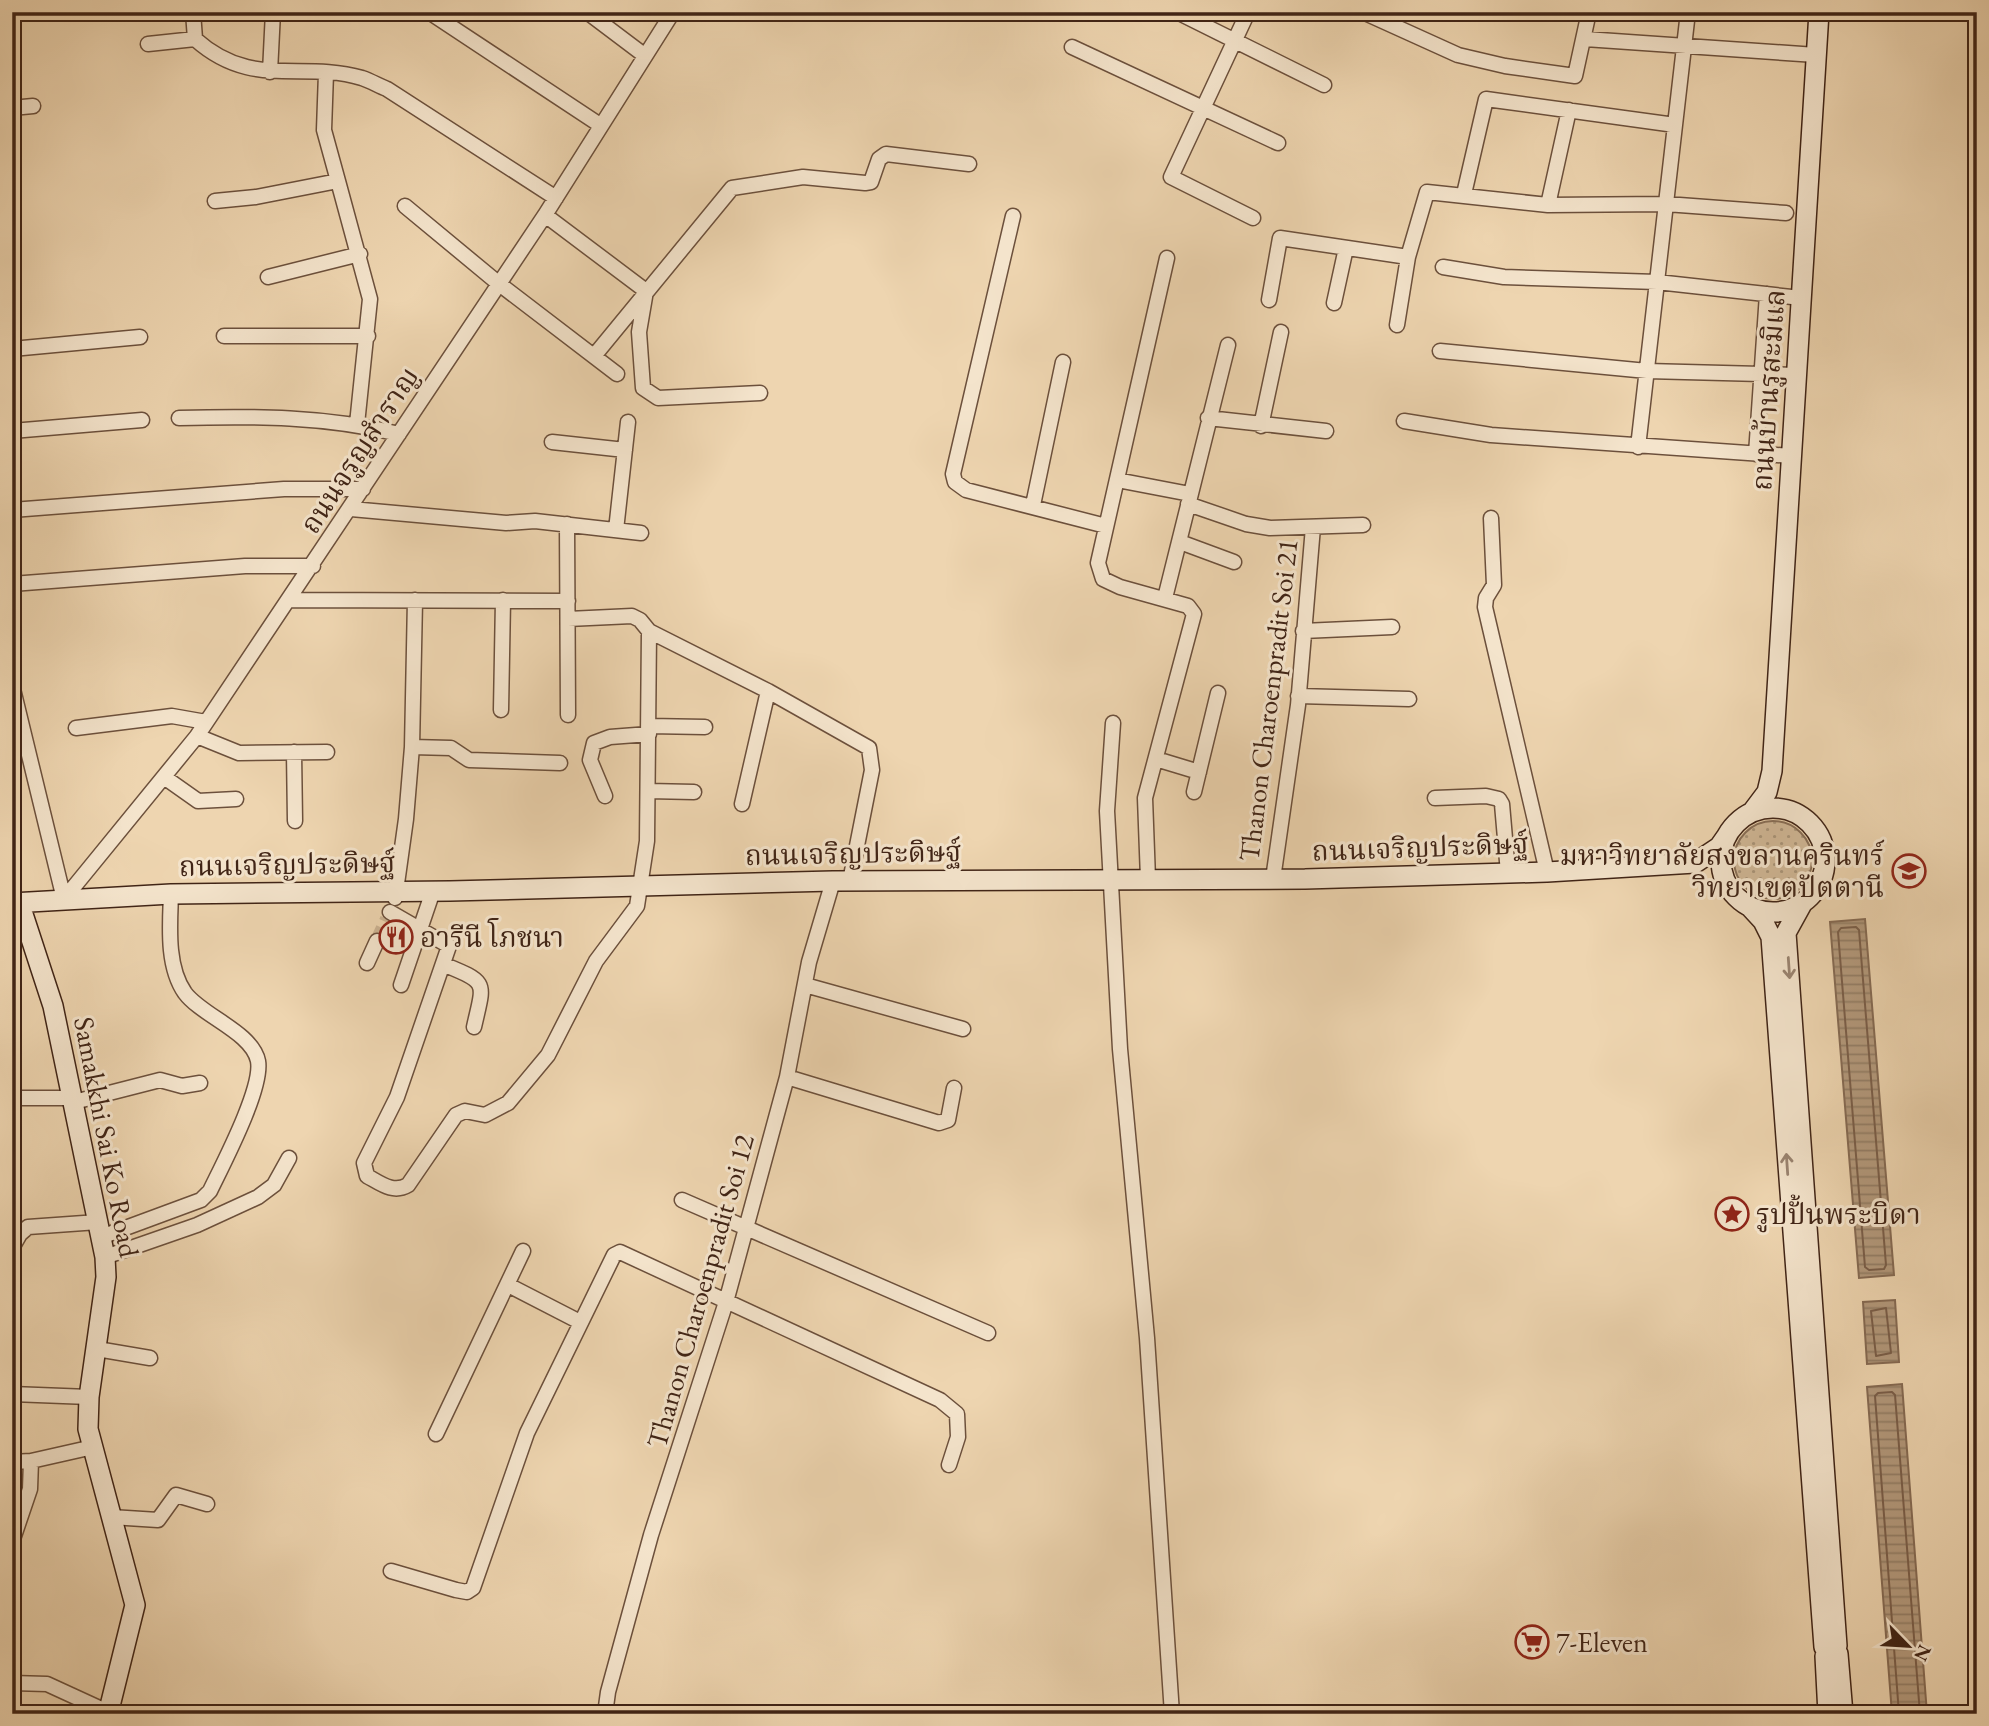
<svg xmlns="http://www.w3.org/2000/svg" width="1989" height="1726" viewBox="0 0 1989 1726" font-family="'EB Garamond','Noto Serif Thai',serif">
	<defs>
		<pattern id="grass-dots" width="8" height="8" patternUnits="userSpaceOnUse" patternTransform="scale(1.75)"><rect width="8" height="8" fill="#d0b796"/><path d="M2 2h.1M6 6h.1" fill="none" stroke="#aa9579" stroke-width="1.8" stroke-linecap="round"/></pattern>
		<pattern id="water-rules" width="6" height="5" patternUnits="userSpaceOnUse" patternTransform="scale(1.75)"><rect width="6" height="5" fill="#b3997c"/><path d="M0 2.5h6" fill="none" stroke="#937d65"/></pattern>
	</defs>
	<rect width="100%" height="100%" fill="#eed5b0"/>
	<filter id="stains"><feTurbulence type="fractalNoise" baseFrequency=".00286" numOctaves="4"/><feColorMatrix values="0 0 0 0 .2 0 0 0 0 .09 0 0 0 0 .02 0 0 0 .5 -.17"/></filter>
	<radialGradient id="worn" r=".72"><stop offset=".6" stop-color="#630" stop-opacity="0"/><stop offset="1" stop-color="#630" stop-opacity=".3"/></radialGradient>
	<path fill="url(#grass-dots)" stroke="#886e56" stroke-width="2" d="M1734 860a39 39 0 1 1 78 0a39 39 0 1 1-78 0Z"/>
	<path fill="url(#water-rules)" stroke="#856a53" stroke-width="2" d="M 1865,919 L 1894,1275 L 1859,1278 L 1830,922 Z
		M 1895,1300 L 1899,1362 L 1867,1364 L 1863,1302 Z
		M 1902,1384 L 1927,1714 L 1892,1714 L 1867,1387 Z"/>
	<g fill="none" stroke-linecap="round" stroke-linejoin="round">
		<path stroke="#7a5e49" stroke-width="2" d="M 1856,927 L 1859,930 L 1886,1265 L 1884,1269 L 1869,1270 L 1865,1267 L 1838,932 L 1841,928 Z
			M 1886,1308 L 1891,1353 L 1876,1356 L 1871,1311 Z
			M 1899,1714 L 1875,1396 L 1878,1393 L 1892,1392 L 1895,1395 L 1920,1714"/>
		<path stroke="#cbb291" stroke-width="14" stroke-dasharray="14 7" stroke-linecap="butt" d="M 377,941 L 387,919"/>
		<defs>
			<path id="street" d="M 193,12 L 195,39 C 252,90 300,60 362,78 C 371,81 379,86 387,89 L 556,198
				M 429,12 L 600,125
				M 587,12 L 644,55
				M 1177,12 L 1324,85
				M 1248,12 L 1171,177 L 1253,218
				M 1363,12 L 1458,55 L 1505,66 L 1575,76 L 1589,12
				M 1585,39 L 1816,55
				M 148,44 L 195,39
				M 1072,47 L 1278,143
				M 270,72 L 273,12
				M 326,73 L 324,130 L 338,181
				M 12,108 L 33,106
				M 1464,194 L 1486,99 L 1675,125
				M 215,201 L 256,197 L 338,181 L 370,299 L 357,424
				M 1548,205 L 1569,110
				M 405,206 L 498,283 L 617,374
				M 545,215 L 646,291 L 639,332 L 643,388 L 658,398 L 760,393
				M 1013,216 L 953,474 L 955,482 L 966,490 L 1106,526
				M 1443,267 L 1504,277 L 1657,282 L 1801,298
				M 268,277 L 360,254
				M 1269,300 L 1280,238 L 1408,257
				M 1334,303 L 1346,248
				M 1397,325 L 1408,257 L 1427,192 L 1548,205 L 1666,204 L 1786,213
				M 224,336 L 368,336
				M 12,349 L 140,337
				M 1440,351 L 1647,371 L 1797,375
				M 594,356 L 732,188 L 803,177 L 865,183 L 871,182 L 879,159 L 886,154 L 969,164
				M 179,418 C 254,416 326,416 399,434
				M 1208,418 L 1326,431
				M 1404,421 L 1491,435 L 1792,456
				M 1261,426 L 1281,332
				M 12,431 L 142,420
				M 552,442 L 625,450
				M 1638,447 L 1688,12
				M 1756,454 L 1767,294
				M 1117,480 L 1190,494
				M 1188,504 L 1246,524 L 1270,528 L 1363,525
				M 1033,505 L 1063,362
				M 351,509 L 506,523 L 535,521 L 641,533
				M 12,510 L 284,489 L 363,489
				M 1491,518 L 1494,585 L 1486,598 L 1485,607 L 1547,872
				M 567,524 L 568,715
				M 616,530 L 628,422
				M 1180,542 L 1234,562
				M 12,584 L 245,566 L 313,566
				M 1165,598 L 1228,345
				M 288,600 L 568,601
				M 649,631 L 768,691 L 869,748 L 872,770 L 850,881
				M 1303,631 L 1392,627
				M 12,685 L 64,899
				M 1298,696 L 1409,699
				M 501,710 L 503,600
				M 1113,723 L 1107,811 L 1120,1049 L 1147,1338 L 1172,1714
				M 649,726 L 705,727
				M 76,728 L 172,716 L 206,722
				M 197,736 L 239,753 L 327,752
				M 412,747 L 451,748 L 469,760 L 560,763
				M 294,752 L 295,821
				M 1156,759 L 1199,772
				M 164,777 L 198,801 L 236,799
				M 648,791 L 694,792
				M 1194,792 L 1218,693
				M 605,796 L 590,760 L 594,743 L 610,737 L 649,734
				M 1435,798 L 1486,796 L 1499,799 L 1502,804 L 1508,873
				M 742,804 L 768,691
				M 1148,879 L 1145,798 L 1194,614 L 1188,606 L 1120,587 L 1103,579 L 1098,563 L 1167,258
				M 1273,879 L 1298,705 L 1313,527
				M 395,898 L 406,819 L 412,747 L 415,600
				M 64,899 L 197,736 L 545,215 L 673,12
				M 390,912 L 449,946 L 397,1097 L 364,1163 L 367,1176 C 380,1183 393,1194 408,1185 L 456,1115 L 465,1111 L 485,1115 L 508,1103 L 548,1055 L 596,961 L 637,906 L 647,841 L 649,631 L 640,620 L 632,616 L 568,619
				M 367,963 L 377,941
				M 445,965 C 489,983 484,982 474,1027
				M 401,985 L 433,891
				M 805,985 L 963,1029
				M 787,1077 L 939,1123 L 948,1120 L 954,1088
				M 12,1098 L 73,1098
				M 74,1102 L 160,1080 L 182,1086 L 200,1083
				M 682,1200 L 988,1333
				M 101,1237 L 201,1200 L 210,1191 C 223,1164 263,1088 258,1061 C 252,1032 202,1016 185,993 C 166,966 170,924 171,894
				M 12,1248 L 20,1234 L 28,1227 L 98,1222
				M 105,1257 L 197,1225 L 258,1197 L 274,1185 L 289,1158
				M 508,1285 L 580,1322
				M 97,1349 L 150,1358
				M 12,1394 L 89,1397
				M 436,1434 L 523,1251
				M 12,1462 L 31,1461
				M 111,1517 L 158,1520 L 176,1495 L 207,1504
				M 12,1542 L 30,1489 L 31,1461 L 93,1447
				M 391,1571 L 456,1590 L 467,1592 L 473,1588 L 527,1433 L 614,1255 L 620,1252 L 940,1400 L 957,1414 L 958,1437 L 949,1465
				M 12,1683 L 47,1684 L 108,1712
				M 605,1714 L 608,1692 L 651,1535 L 726,1302 L 787,1077 L 809,962 L 833,881"/>
			<path id="secondary" d="M1721 860a52 52 0 1 1 104 0a52 52 0 1 1-104 0Z
				M 1752,812 L 1767,792 L 1772,771 L 1819,12
				M 19,902 L 53,1006 L 105,1257 L 106,1277 L 89,1397 L 88,1429 L 135,1605 L 108,1714
				M 12,903 L 171,894 L 450,891 L 833,881 L 1305,879 L 1547,872 L 1695,863 L 1719,847 L 1726,837
				M 1802,904 L 1786,933 L 1837,1646
				M 1751,908 L 1763,921 L 1771,937 L 1824,1647
				M 1838,1654 L 1843,1714
				M 1825,1656 L 1828,1714"/>
		</defs>
		<use href="#street" stroke="#6c503c" stroke-width="17"/>
		<use href="#secondary" stroke="#402416" stroke-width="22"/>
		<use href="#street" stroke="#f4e4cc" stroke-width="14"/>
		<use href="#secondary" stroke="#f4e4cc" stroke-width="19"/>
	</g>
	<defs><path id="oneway-shaft" d="M-6 0H5M1.5-3L5.5 0L1.5 3" fill="none" stroke-width="1.6" stroke-linecap="round" stroke-linejoin="round" transform="scale(1.75)"/></defs>
	<g stroke="#9a8471">
		<use href="#oneway-shaft" transform="translate(1789 968) rotate(86)"/>
		<use href="#oneway-shaft" transform="translate(1787 1164) rotate(-94)"/>
	</g>
	<defs>
		<symbol id="university-ring" viewBox="-11 -11 22 22"><circle r="9.5" fill="#f4e4cc" stroke="#8f2418" stroke-width="1.5"/><path d="M0-5L7-2L0 1L-7-2ZM-4 1L0 2.5L4 1V4Q0 6-4 4Z" fill="#8f2418"/></symbol>
		<symbol id="restaurant-ring" viewBox="-11 -11 22 22"><circle r="9.5" fill="#f4e4cc" stroke="#8f2418" stroke-width="1.5"/><path d="M-5-6h1v4h1v-4h1v4h1v-4h1v5L-1.5 .5V6h-2V.5L-5-1ZM5-6V6H3V1.5H1.5Q1.5-4 5-6Z" fill="#8f2418"/></symbol>
		<symbol id="sight-ring" viewBox="-11 -11 22 22"><circle r="9.5" fill="#f4e4cc" stroke="#8f2418" stroke-width="1.5"/><path d="M0-6L1.8-2.2L6-1.7L2.9 1.2L3.7 5.4L0 3.3L-3.7 5.4L-2.9 1.2L-6-1.7L-1.8-2.2Z" fill="#8f2418"/></symbol>
		<symbol id="supermarket-ring" viewBox="-11 -11 22 22"><circle r="9.5" fill="#f4e4cc" stroke="#8f2418" stroke-width="1.5"/><path d="M-6-5.5h2.5l.6 2H6L4.5 2H-2.5L-4.4-4H-6ZM-1.5 3.2a1.3 1.3 0 1 0 .1 0ZM3 3.2a1.3 1.3 0 1 0 .1 0Z" fill="#8f2418"/></symbol>
	</defs>
	<g fill-rule="evenodd">
		<use href="#university-ring" x="1890" y="852" width="38" height="38"/>
		<use href="#restaurant-ring" x="377" y="918" width="38" height="38"/>
		<use href="#sight-ring" x="1713" y="1195" width="38" height="38"/>
		<use href="#supermarket-ring" x="1513" y="1623" width="38" height="38"/>
	</g>
	<g text-anchor="middle" stroke-width="6" stroke-linejoin="round" paint-order="stroke">
		<g font-size="28" fill="#402416" stroke="#f4e4cc">
			<text transform="translate(1768 390) rotate(-86)" y="10">ถนนบ้านรูสะมิแล</text>
			<text transform="translate(359 450) rotate(-57)" y="10">ถนนจรูญสำราญ</text>
			<text transform="translate(1268 700) rotate(-83)" y="10">Thanon Charoenpradit Soi 21</text>
			<text transform="translate(1420 847) rotate(-2)" y="10">ถนนเจริญประดิษฐ์</text>
			<text transform="translate(853 853) rotate(-1)" y="10">ถนนเจริญประดิษฐ์</text>
			<text transform="translate(287 864) rotate(-1)" y="10">ถนนเจริญประดิษฐ์</text>
			<text transform="translate(107 1137) rotate(79)" y="10">Samakkhi Sai Ko Road</text>
			<text transform="translate(700 1291) rotate(-74)" y="10">Thanon Charoenpradit Soi 12</text>
		</g>
		<g font-size="28" fill="#402416" stroke="#f4e4cc" text-anchor="start">
			<text x="1884" y="865" text-anchor="end">มหาวิทยาลัยสงขลานครินทร์<tspan x="1884" dy="32">วิทยาเขตปัตตานี</tspan></text>
			<text x="420" y="947">อารีนี โภชนา</text>
			<text x="1756" y="1224">รูปปั้นพระบิดา</text>
			<text x="1556" y="1652">7-Eleven</text>
		</g>
	</g>
	<rect width="1989" height="1726" fill="none" stroke="#eed5b0" stroke-width="42"/>
	<rect x="14" y="14" width="1961" height="1698" fill="none" stroke="#402416" stroke-width="3.5"/>
	<rect x="21" y="21" width="1947" height="1684" fill="none" stroke="#402416" stroke-width="2"/>
	<g transform="translate(1908 1646) rotate(115)" stroke="#f4e4cc" stroke-width="5" paint-order="stroke">
	<path d="M0-5L12 26L0 18L-12 26Z" fill="#402416"/>
	<text y="-10" font-size="19" font-weight="bold" text-anchor="middle" fill="#402416">N</text>
	</g>
	<rect width="100%" height="100%" filter="url(#stains)"/>
	<rect width="100%" height="100%" fill="url(#worn)"/>
</svg>
